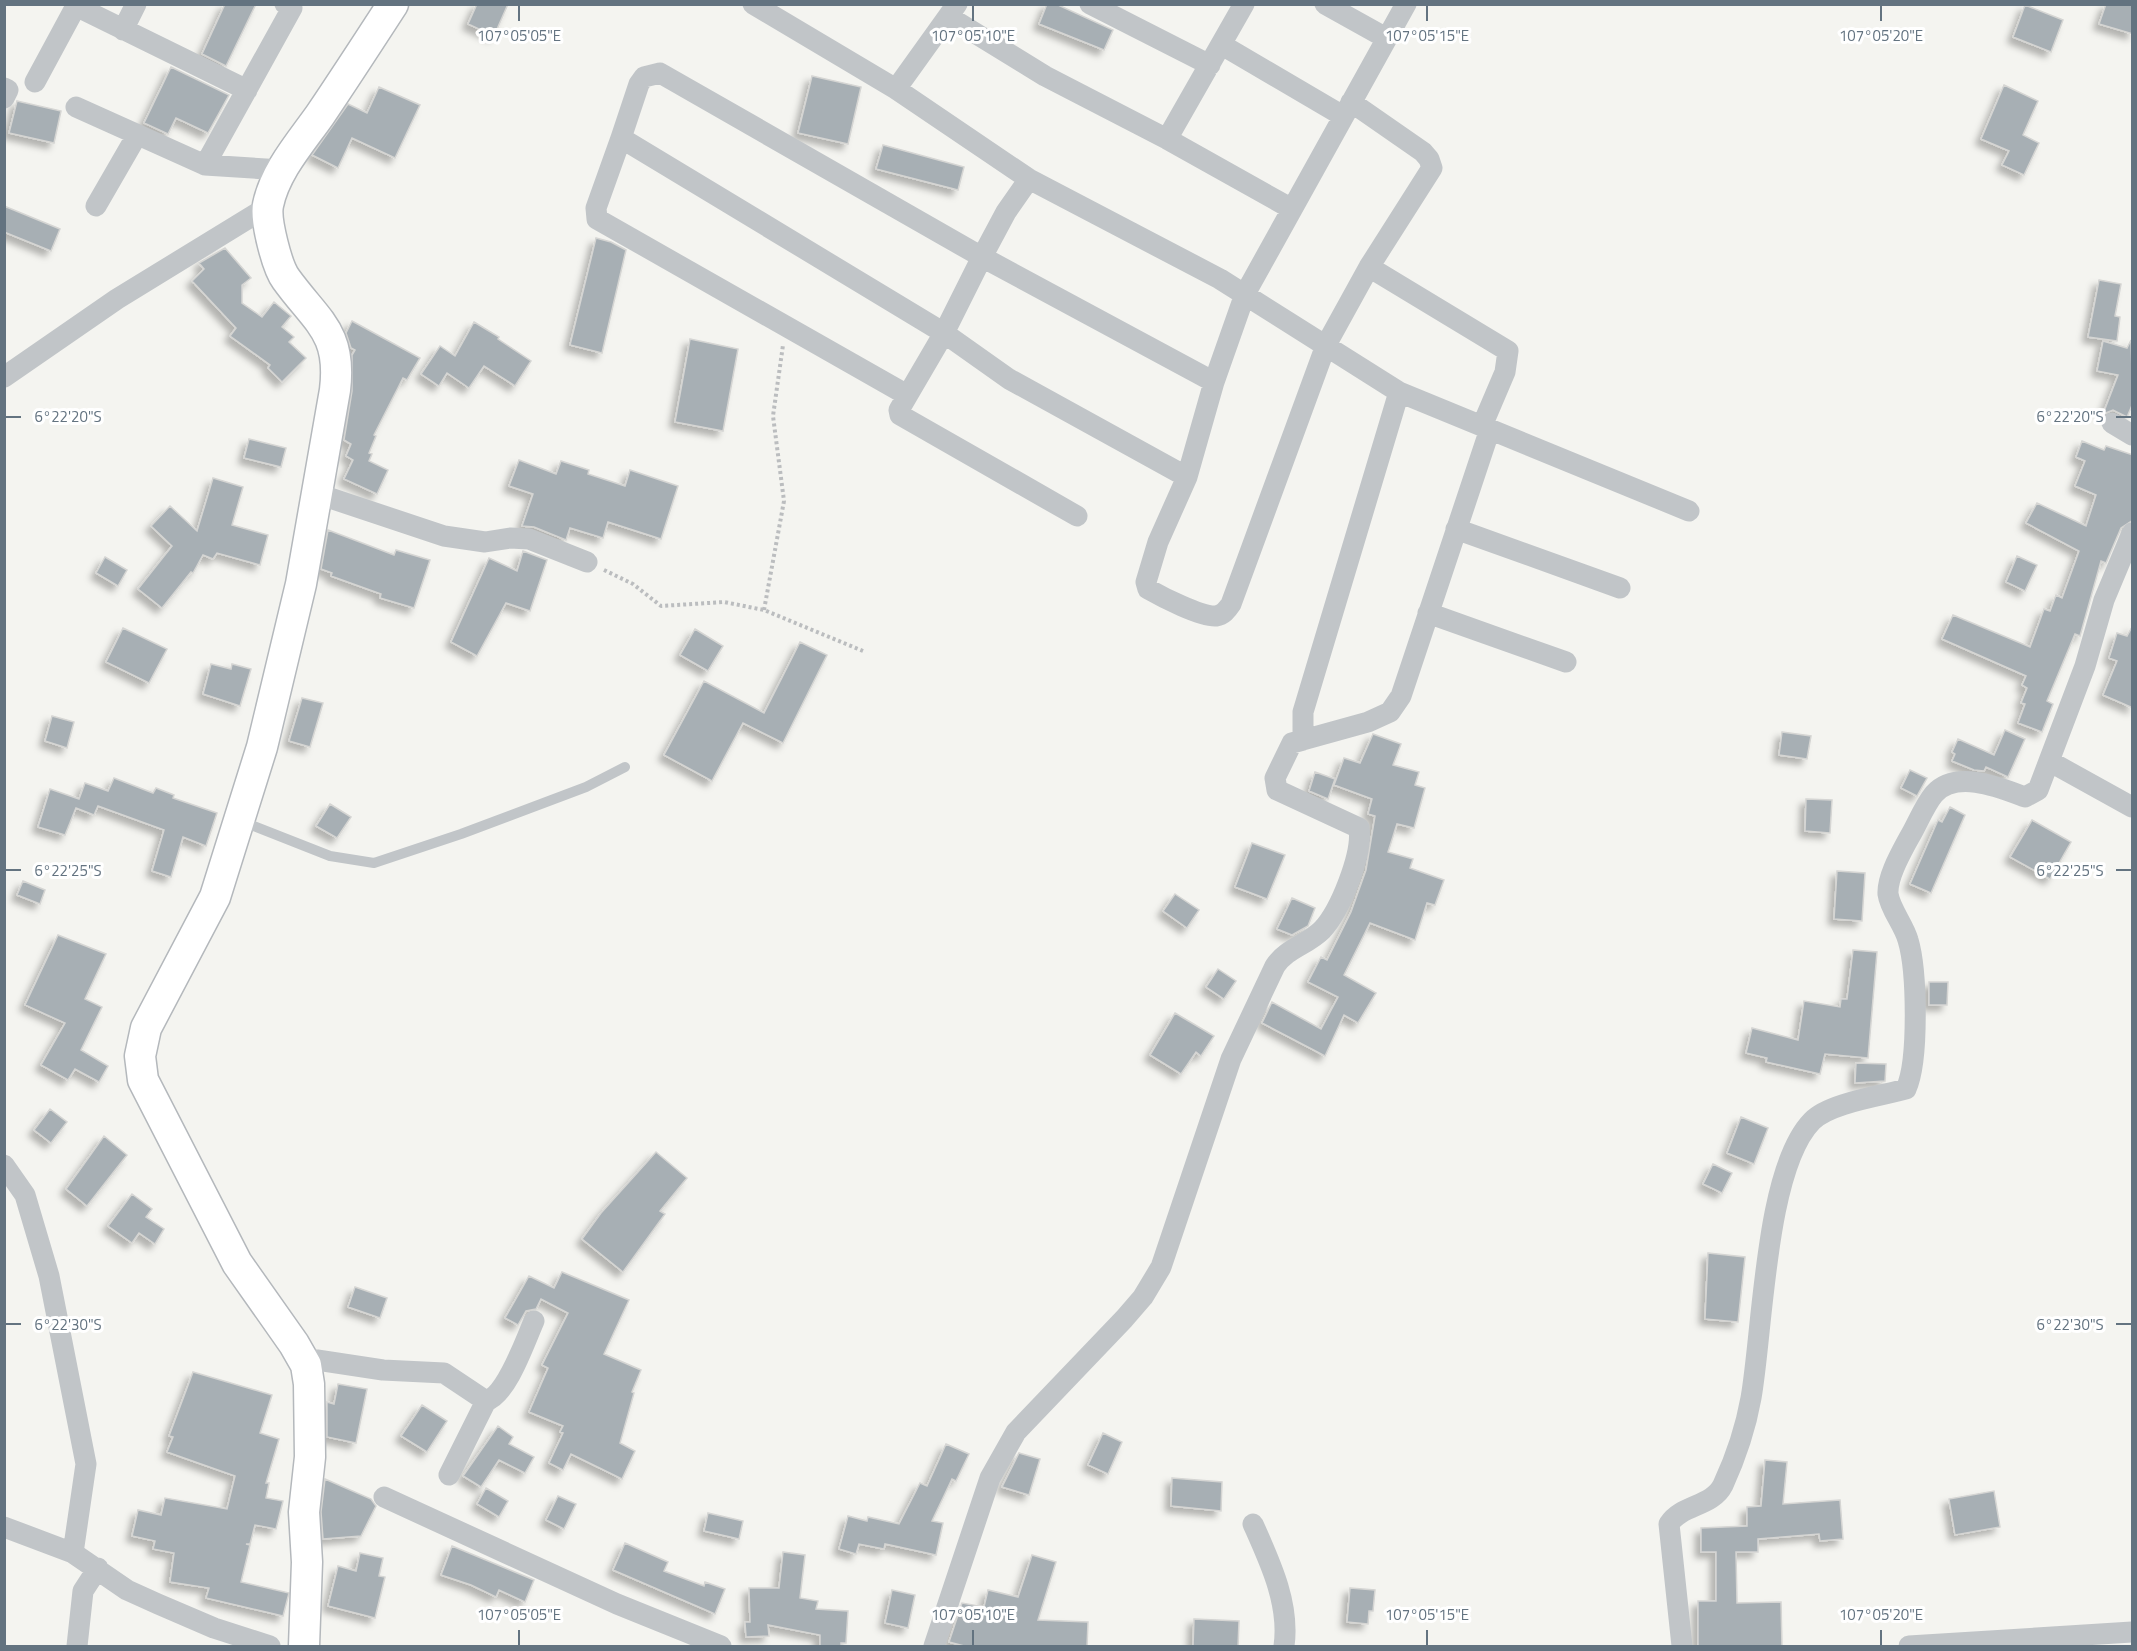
<svg xmlns="http://www.w3.org/2000/svg" width="2137" height="1651" viewBox="0 0 2137 1651" font-family="'Titillium Web',sans-serif">
	<defs>
		<filter id="shadow"><feDropShadow dx="-5.5" dy="5.5" stdDeviation="3" flood-color="#0004"/></filter>
	</defs>
	<rect width="100%" height="100%" fill="#f4f4f0"/>
	<path fill="#a7afb4" stroke="#d5d5d3" stroke-width="1.5" filter="url(#shadow)" d="M 225,4 L 256,4 L 226,66 L 202,54 Z
		M 477,4 L 508,4 L 494,36 L 468,24 Z
		M 1047,4 L 1056,4 L 1113,30 L 1104,50 L 1039,24 Z
		M 2106,4 L 2133,4 L 2133,34 L 2099,24 Z
		M 2025,5 L 2063,20 L 2051,52 L 2013,37 Z
		M 171,67 L 229,95 L 208,133 L 176,118 L 168,134 L 144,123 Z
		M 812,76 L 861,87 L 848,144 L 798,133 Z
		M 2004,85 L 2038,101 L 2023,135 L 2039,143 L 2024,175 L 2002,165 L 2009,151 L 1981,139 Z
		M 379,87 L 420,105 L 395,158 L 352,138 L 338,168 L 312,155 L 348,104 L 367,113 Z
		M 17,101 L 61,111 L 54,143 L 9,133 Z
		M 883,145 L 964,167 L 958,190 L 876,169 Z
		M 4,206 L 60,229 L 51,251 L 4,232 Z
		M 596,238 L 611,242 L 626,250 L 602,353 L 570,345 Z
		M 225,248 L 251,278 L 242,285 L 242,303 L 262,317 L 274,302 L 291,316 L 282,327 L 294,337 L 289,342 L 306,358 L 282,382 L 268,368 L 270,365 L 230,336 L 236,328 L 192,281 L 204,269 L 199,263 Z
		M 2099,280 L 2121,284 L 2115,316 L 2120,317 L 2117,341 L 2088,337 Z
		M 352,321 L 420,358 L 407,380 L 403,378 L 374,435 L 376,436 L 369,453 L 372,454 L 369,461 L 388,470 L 377,494 L 344,479 L 353,460 L 346,456 L 351,444 L 344,440 L 352,391 L 352,355 L 355,350 L 351,348 L 346,333 Z
		M 474,322 L 499,337 L 498,339 L 531,361 L 515,386 L 484,366 L 469,388 L 447,373 L 439,386 L 421,374 L 440,346 L 455,356 Z
		M 690,339 L 738,349 L 723,431 L 675,422 Z
		M 2131,340 L 2133,403 L 2127,417 L 2113,410 L 2103,414 L 2118,375 L 2097,371 L 2103,341 L 2127,348 Z
		M 249,439 L 286,448 L 281,467 L 244,458 Z
		M 2082,441 L 2104,450 L 2106,446 L 2133,455 L 2133,520 L 2121,528 L 2106,563 L 2101,561 L 2080,636 L 2075,634 L 2047,701 L 2053,704 L 2042,732 L 2018,723 L 2025,704 L 2021,703 L 2027,688 L 2022,685 L 2026,676 L 1942,639 L 1953,615 L 2030,647 L 2044,609 L 2050,611 L 2056,595 L 2062,598 L 2079,551 L 2026,523 L 2037,503 L 2086,526 L 2096,495 L 2075,486 L 2085,461 L 2076,457 Z
		M 519,460 L 556,474 L 561,461 L 589,470 L 588,474 L 625,486 L 630,470 L 678,486 L 661,539 L 608,522 L 603,538 L 570,528 L 566,540 L 534,527 L 522,526 L 533,494 L 509,486 Z
		M 213,478 L 243,487 L 232,525 L 268,535 L 260,565 L 217,553 L 213,559 L 203,555 L 193,573 L 191,572 L 162,608 L 138,589 L 172,546 L 151,526 L 170,506 L 197,531 Z
		M 328,530 L 394,555 L 396,550 L 430,560 L 414,608 L 380,598 L 381,594 L 331,576 L 332,573 L 321,569 Z
		M 523,551 L 547,560 L 530,611 L 506,603 L 477,656 L 451,642 L 489,558 L 517,571 Z
		M 2017,556 L 2037,565 L 2025,591 L 2006,582 Z
		M 105,557 L 127,570 L 118,586 L 96,573 Z
		M 2133,625 L 2133,708 L 2103,695 L 2117,661 L 2109,658 L 2117,633 L 2127,636 Z
		M 123,628 L 167,649 L 149,683 L 106,662 Z
		M 695,629 L 723,646 L 708,671 L 680,655 Z
		M 800,642 L 827,655 L 783,743 L 743,723 L 712,781 L 664,755 L 704,681 L 764,713 Z
		M 211,664 L 231,669 L 232,664 L 251,669 L 240,706 L 203,694 Z
		M 302,698 L 323,703 L 310,747 L 289,741 Z
		M 52,716 L 74,722 L 67,748 L 45,741 Z
		M 2005,730 L 2025,739 L 2008,777 L 1986,767 L 1984,771 L 1974,770 L 1952,761 L 1955,754 L 1952,752 L 1958,739 L 1994,755 Z
		M 1782,732 L 1811,736 L 1807,759 L 1779,755 Z
		M 1373,734 L 1401,744 L 1393,765 L 1419,772 L 1415,785 L 1425,788 L 1414,828 L 1397,824 L 1388,852 L 1413,859 L 1410,868 L 1444,880 L 1435,905 L 1427,903 L 1415,940 L 1370,923 L 1344,975 L 1376,993 L 1358,1023 L 1344,1015 L 1325,1056 L 1262,1023 L 1272,1002 L 1321,1029 L 1338,997 L 1308,982 L 1321,957 L 1327,960 L 1351,912 L 1366,870 L 1375,816 L 1368,814 L 1372,799 L 1334,785 L 1344,758 L 1360,763 Z
		M 1910,770 L 1927,778 L 1917,796 L 1901,788 Z
		M 1315,772 L 1335,779 L 1328,799 L 1309,791 Z
		M 114,778 L 153,793 L 156,788 L 174,795 L 173,798 L 217,813 L 206,846 L 183,837 L 171,877 L 152,871 L 164,830 L 98,806 L 94,815 L 76,808 L 65,835 L 38,827 L 50,789 L 79,799 L 85,783 L 108,791 Z
		M 1806,799 L 1832,800 L 1830,833 L 1805,831 Z
		M 330,804 L 351,817 L 337,838 L 316,826 Z
		M 1950,807 L 1965,815 L 1931,893 L 1910,884 L 1938,820 L 1942,822 Z
		M 2032,820 L 2071,842 L 2050,879 L 2010,857 Z
		M 1252,843 L 1285,855 L 1267,899 L 1235,887 Z
		M 1837,871 L 1865,873 L 1862,921 L 1834,919 Z
		M 23,881 L 45,890 L 40,904 L 17,895 Z
		M 1175,894 L 1199,910 L 1187,928 L 1163,911 Z
		M 1292,898 L 1315,908 L 1308,926 L 1292,935 L 1277,929 Z
		M 58,935 L 106,954 L 85,999 L 102,1007 L 81,1050 L 108,1066 L 99,1082 L 75,1069 L 68,1080 L 41,1065 L 65,1023 L 25,1005 Z
		M 1853,950 L 1877,952 L 1868,1058 L 1825,1054 L 1820,1074 L 1766,1062 L 1767,1058 L 1746,1053 L 1752,1028 L 1798,1040 L 1804,1001 L 1840,1007 L 1841,999 L 1847,999 Z
		M 1218,969 L 1236,981 L 1224,999 L 1206,987 Z
		M 1929,982 L 1948,982 L 1947,1005 L 1929,1005 Z
		M 1175,1013 L 1214,1036 L 1201,1056 L 1196,1052 L 1181,1074 L 1150,1055 Z
		M 1856,1063 L 1886,1064 L 1885,1081 L 1855,1083 Z
		M 50,1109 L 67,1122 L 51,1143 L 34,1130 Z
		M 1741,1117 L 1768,1128 L 1754,1164 L 1727,1153 Z
		M 104,1136 L 127,1155 L 87,1206 L 66,1189 Z
		M 656,1152 L 687,1178 L 660,1211 L 665,1214 L 623,1272 L 582,1239 L 601,1213 Z
		M 1713,1164 L 1732,1173 L 1722,1193 L 1703,1184 Z
		M 132,1194 L 152,1209 L 146,1217 L 164,1229 L 155,1244 L 139,1233 L 132,1243 L 108,1226 Z
		M 1708,1253 L 1745,1257 L 1738,1322 L 1705,1319 Z
		M 562,1272 L 629,1300 L 604,1354 L 641,1370 L 632,1392 L 634,1393 L 620,1443 L 635,1451 L 622,1479 L 571,1454 L 563,1470 L 549,1463 L 563,1433 L 560,1432 L 563,1426 L 529,1412 L 548,1368 L 542,1365 L 568,1313 L 541,1299 L 536,1309 L 526,1311 L 518,1325 L 505,1318 L 529,1276 L 554,1288 Z
		M 355,1287 L 387,1298 L 380,1318 L 348,1307 Z
		M 193,1372 L 272,1395 L 260,1433 L 279,1439 L 266,1483 L 269,1483 L 266,1498 L 283,1501 L 276,1529 L 255,1525 L 250,1544 L 246,1544 L 250,1545 L 241,1582 L 289,1593 L 283,1616 L 206,1598 L 209,1588 L 170,1582 L 174,1553 L 153,1549 L 155,1541 L 132,1536 L 138,1510 L 161,1515 L 165,1498 L 227,1509 L 235,1476 L 167,1452 L 173,1437 L 169,1436 Z
		M 338,1384 L 367,1389 L 356,1443 L 327,1437 L 327,1402 L 334,1404 Z
		M 422,1405 L 447,1421 L 427,1452 L 401,1436 Z
		M 498,1426 L 513,1437 L 509,1444 L 534,1457 L 525,1473 L 499,1460 L 481,1487 L 463,1476 Z
		M 1103,1433 L 1122,1442 L 1108,1474 L 1088,1465 Z
		M 946,1444 L 969,1454 L 956,1481 L 952,1479 L 932,1521 L 943,1523 L 936,1555 L 885,1544 L 884,1549 L 859,1544 L 856,1554 L 839,1549 L 848,1516 L 867,1521 L 868,1517 L 899,1524 L 920,1483 L 927,1486 Z
		M 1019,1453 L 1040,1459 L 1029,1495 L 1002,1487 Z
		M 1765,1460 L 1787,1462 L 1783,1504 L 1840,1500 L 1843,1539 L 1820,1541 L 1819,1534 L 1758,1539 L 1758,1552 L 1736,1552 L 1737,1603 L 1781,1602 L 1782,1647 L 1698,1647 L 1698,1601 L 1716,1601 L 1716,1552 L 1701,1552 L 1701,1528 L 1747,1526 L 1747,1507 L 1761,1506 Z
		M 1172,1478 L 1222,1482 L 1221,1511 L 1171,1506 Z
		M 325,1479 L 371,1499 L 376,1506 L 361,1536 L 323,1539 L 321,1512 Z
		M 486,1488 L 508,1501 L 499,1517 L 477,1504 Z
		M 1994,1491 L 2000,1527 L 1955,1535 L 1949,1499 Z
		M 558,1496 L 576,1504 L 564,1529 L 546,1520 Z
		M 708,1513 L 743,1521 L 739,1539 L 704,1531 Z
		M 625,1543 L 668,1562 L 664,1571 L 704,1586 L 705,1582 L 725,1589 L 715,1614 L 613,1570 Z
		M 452,1546 L 534,1580 L 525,1602 L 499,1590 L 496,1597 L 471,1585 L 441,1575 Z
		M 783,1552 L 805,1555 L 800,1598 L 818,1601 L 816,1609 L 848,1611 L 846,1643 L 841,1643 L 841,1647 L 820,1647 L 820,1635 L 768,1625 L 769,1636 L 746,1637 L 745,1622 L 750,1622 L 749,1588 L 779,1588 Z
		M 360,1553 L 383,1558 L 379,1576 L 385,1577 L 375,1618 L 328,1606 L 338,1566 L 356,1571 Z
		M 1032,1555 L 1056,1562 L 1038,1620 L 1088,1622 L 1087,1647 L 968,1647 L 949,1642 L 962,1603 L 984,1607 L 988,1590 L 1018,1597 Z
		M 1350,1588 L 1375,1590 L 1373,1611 L 1369,1611 L 1368,1624 L 1347,1622 Z
		M 892,1590 L 915,1595 L 908,1628 L 885,1623 Z
		M 1194,1619 L 1239,1621 L 1238,1647 L 1193,1647 Z"/>
	<g fill="none" stroke-linecap="round" stroke-linejoin="round">
		<defs>
			<path id="secondary" d="M 304,1646 L 307,1562 L 304,1512 L 310,1457 L 309,1384 L 306,1365 L 294,1344 L 237,1263 L 143,1080 L 140,1056 L 146,1028 L 215,897 L 262,747 L 301,584 L 335,390 C 342,332 317,322 286,279 C 277,267 265,220 268,205 C 275,171 301,142 320,115 C 345,78 369,41 393,4"/>
		</defs>
		<use href="#secondary" stroke="#b4b8bc" stroke-width="33"/>
		<path stroke="#bbbdbf" stroke-width="4" stroke-dasharray="3 3" stroke-linecap="butt" d="M 604,570 L 633,584 L 661,606 L 724,602 L 764,610 L 863,651
			M 764,610 L 784,501 L 773,416 L 783,345"/>
		<path stroke="#c1c5c8" stroke-width="10" d="M 241,821 L 330,856 L 374,863 L 461,834 L 586,787 L 625,767"/>
		<path stroke="#c1c5c8" stroke-width="21" d="M 753,4 L 896,89 L 1029,179 L 1220,279 L 1399,392 L 1689,511
			M 1090,4 L 1210,65
			M 1325,4 L 1386,38
			M 949,17 L 1045,76 L 1167,139 L 1292,209
			M 123,30 L 136,4
			M 1222,45 L 1343,116
			M 660,73 L 982,257 L 944,333 L 621,138 L 639,84 L 644,77 Z
			M 35,82 L 76,6 L 247,90
			M 4,88 L 8,90 L 4,98
			M 896,89 L 957,4
			M 1351,102 L 1423,152 L 1429,159 L 1432,168 L 1369,267 L 1326,345 L 1231,604 C 1227,610 1223,615 1216,616 C 1201,617 1162,597 1148,589 L 1146,582 L 1158,542 L 1187,477 L 1214,382 L 1245,294 L 1406,4
			M 76,107 L 205,165 L 282,170
			M 621,138 L 596,208 L 597,219 L 907,395
			M 1167,139 L 1244,4
			M 205,165 L 292,8 L 285,4
			M 1029,179 L 1006,212 L 982,257 L 1214,382
			M 96,206 L 137,135
			M 1369,267 L 1508,351 L 1505,372 L 1482,426
			M 4,377 L 117,299 L 267,207
			M 2112,423 L 2132,435
			M 315,493 L 444,536 L 485,542 L 510,538 L 529,539 L 587,562
			M 1077,516 L 900,415 L 899,410 L 944,333 L 1009,379 L 1187,477
			M 1456,529 L 1620,588
			M 1428,613 L 1566,662
			M 1303,740 L 1368,722 L 1390,712 L 1401,696 L 1490,429
			M 2049,761 L 2132,807
			M 4,1165 L 25,1195 L 49,1276 L 86,1464 L 73,1553
			M 306,1365 L 307,1361 L 317,1360 L 383,1370 L 444,1373 L 486,1401 C 507,1395 525,1341 534,1321
			M 449,1475 L 486,1401
			M 384,1497 L 617,1604 L 721,1646
			M 1253,1524 C 1270,1562 1290,1604 1284,1646
			M 4,1527 L 73,1553 L 127,1590 L 158,1604 L 214,1628 L 270,1646
			M 77,1646 L 83,1591 L 98,1568
			M 934,1646 L 990,1478 L 1016,1432 L 1124,1319 L 1143,1297 L 1161,1267 L 1231,1059 L 1275,966 C 1287,948 1307,945 1322,930 C 1340,911 1363,854 1359,828 L 1277,790 L 1275,778 L 1292,743 L 1303,740 L 1303,712 L 1399,392
			M 1682,1646 L 1669,1524 C 1682,1504 1712,1507 1723,1485 C 1735,1459 1746,1426 1751,1398 C 1763,1330 1765,1169 1812,1121 C 1829,1103 1881,1096 1906,1089 C 1919,1061 1917,970 1908,940 C 1904,925 1890,909 1888,894 C 1887,877 1901,853 1909,838 C 1917,825 1924,806 1934,794 C 1956,769 2001,788 2025,797 L 2038,790 L 2085,666 L 2104,600 L 2132,533
			M 1909,1646 L 2132,1632"/>
		<use href="#secondary" stroke="#fff" stroke-width="30"/>
	</g>
	<path fill="none" stroke="#637380" stroke-width="2" d="M 519,6 L 519,21M 973,6 L 973,21M 1427,6 L 1427,21M 1881,6 L 1881,21M 6,417 L 21,417M 2116,417 L 2131,417M 6,870 L 21,870M 2116,870 L 2131,870M 6,1324 L 21,1324M 2116,1324 L 2131,1324M 519,1630 L 519,1645M 973,1630 L 973,1645M 1427,1630 L 1427,1645M 1881,1630 L 1881,1645"/>
	<g font-size="15" text-anchor="middle" fill="#637380" stroke="#fff" stroke-width="6" stroke-linejoin="round" paint-order="stroke">
		<text x="519" y="41">107°05'05"E</text>
		<text x="973" y="41">107°05'10"E</text>
		<text x="1427" y="41">107°05'15"E</text>
		<text x="1881" y="41">107°05'20"E</text>
		<text x="68" y="422">6°22'20"S</text>
		<text x="2070" y="422">6°22'20"S</text>
		<text x="68" y="876">6°22'25"S</text>
		<text x="2070" y="876">6°22'25"S</text>
		<text x="68" y="1330">6°22'30"S</text>
		<text x="2070" y="1330">6°22'30"S</text>
		<text x="519" y="1620">107°05'05"E</text>
		<text x="973" y="1620">107°05'10"E</text>
		<text x="1427" y="1620">107°05'15"E</text>
		<text x="1881" y="1620">107°05'20"E</text>
	</g>
	<rect width="2137" height="1651" fill="none" stroke="#637380" stroke-width="12"/>
</svg>
